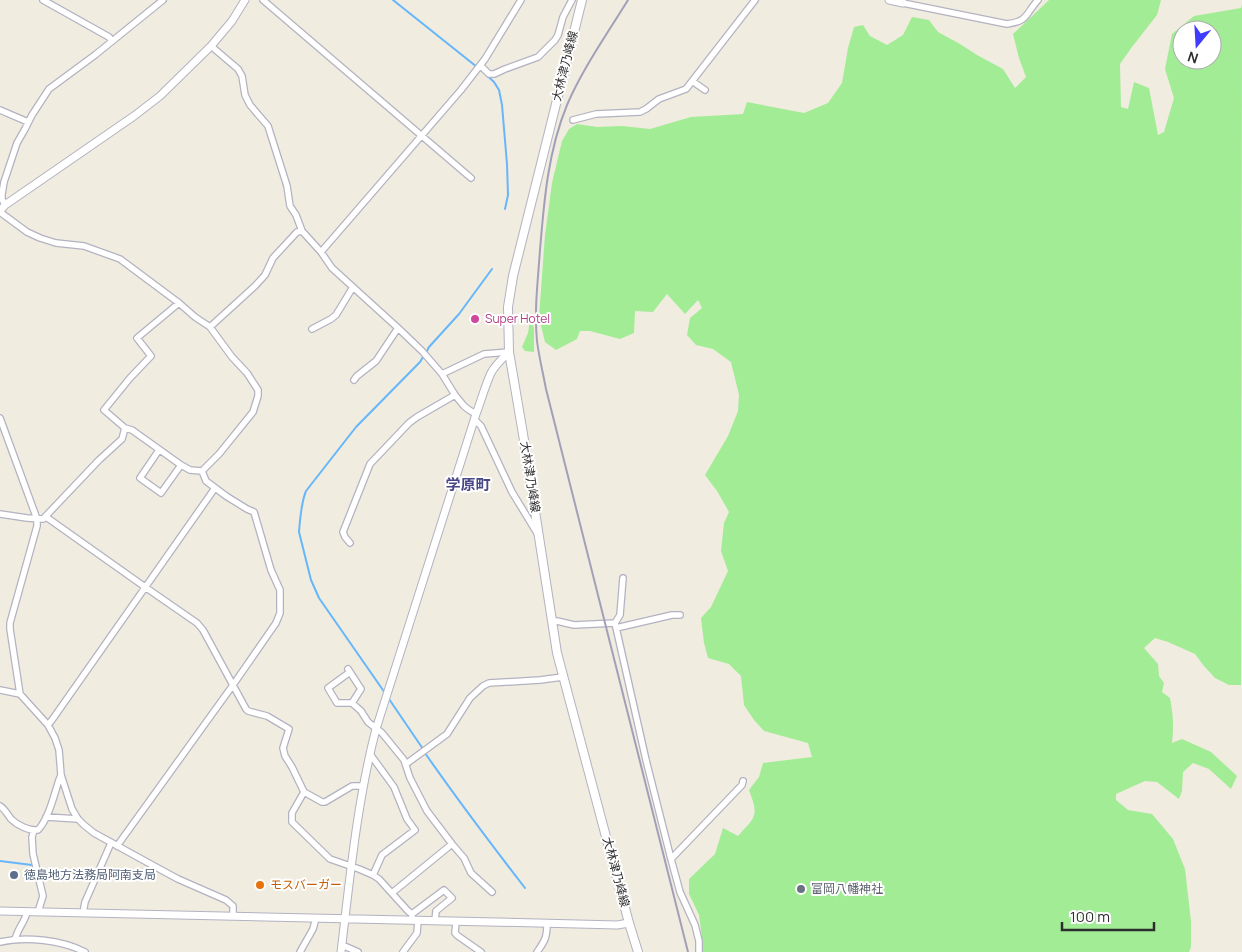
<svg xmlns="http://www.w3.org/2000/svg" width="1242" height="952" viewBox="0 0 1242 952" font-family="Manrope,'Noto Sans JP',sans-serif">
	<rect width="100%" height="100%" fill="#f0ecdf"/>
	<path fill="#a2ec96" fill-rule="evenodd" d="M 1049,0 L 1161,0 L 1157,15 L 1132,47 L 1120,64 L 1121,107 L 1128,109 L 1134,82 L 1149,88 L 1158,135 L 1164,132 L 1174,98 L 1165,69 L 1172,34 L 1194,16 L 1241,8 L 1242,4 L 1241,685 L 1229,685 L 1215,678 L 1204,666 L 1195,654 L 1168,642 L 1155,638 L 1144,648 L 1158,664 L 1159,676 L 1164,683 L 1162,692 L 1170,698 C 1173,713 1174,727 1172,743 L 1182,739 L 1211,752 L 1237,776 L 1231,789 L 1209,769 L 1193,763 L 1183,772 L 1182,791 L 1179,799 L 1157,782 L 1145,781 L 1116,794 L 1116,800 L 1128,810 L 1152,814 L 1173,839 L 1185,869 L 1191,921 L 1191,947 L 1189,952 L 702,952 L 702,938 L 699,915 L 689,894 L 689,879 L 715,854 L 723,828 L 738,836 C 756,816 759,817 749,790 L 759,777 L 763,763 L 812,757 L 808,743 L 764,731 L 754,720 L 744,705 L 741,676 L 729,664 L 708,658 L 704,643 L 701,618 L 711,607 L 728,571 L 721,551 L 724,523 L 729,512 L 717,491 L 705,475 L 728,436 L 738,411 L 739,395 L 731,362 L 713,349 L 696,345 L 687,335 L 690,318 L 702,308 L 698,300 L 685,314 L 667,294 L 653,312 L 635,311 L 634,333 L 620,339 L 590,331 L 580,331 L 577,339 L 556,350 L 545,342 L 539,317 L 545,235 L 552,183 L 562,141 L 569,129 L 577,124 L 597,127 L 622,126 L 650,129 L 691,117 L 743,114 L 747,102 L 804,113 L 828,103 L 842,83 L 848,48 L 854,27 L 863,25 L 870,36 L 887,45 L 903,35 L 912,17 L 929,20 L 938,32 L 960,44 L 977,55 L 1003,69 L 1015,88 L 1026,77 L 1019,58 L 1013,34 ZM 1182,30 L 1212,30 L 1212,60 L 1182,60 Z
		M 530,320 L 532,321 L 534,329 L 534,352 L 525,351 L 522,347 L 528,333 Z"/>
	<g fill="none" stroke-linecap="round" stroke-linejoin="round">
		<path stroke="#67b6fc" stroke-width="2" d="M 393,0 L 482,71 L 494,82 L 499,90 L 502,105 L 507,164 L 508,195 L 505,209
			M 426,353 L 429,347 L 459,314 L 492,269
			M 385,693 L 319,598 L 311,580 L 299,532 C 300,519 301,503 306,491 L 356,427 L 420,362 L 423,357
			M 389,699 L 423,749
			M 425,753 C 457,799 491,844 525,888
			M 0,861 L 32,865"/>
		<defs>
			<path id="minor" d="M 43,0 L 109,37 L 112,41
				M 263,0 L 471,178
				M 903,3 L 1007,24 C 1029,21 1025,14 1038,0
				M 211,46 L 238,69 L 242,76 L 245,95 L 250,105 L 268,126 L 287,186 L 290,206 L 296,215 L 302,231 L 321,252 L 332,268 L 398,328 L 422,351 L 442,374 L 455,395 L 464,406 L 469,410 L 476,414
				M 481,66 L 489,74 L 494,74 L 505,69 L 538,57 L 555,40 L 558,35 L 563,17 L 572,0
				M 692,81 L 705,90
				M 0,110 L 28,122
				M 573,120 L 596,114 L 640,112 L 646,109 L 659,99 L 686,89 L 755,0
				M 5,205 L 2,199 L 2,194 L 4,182 L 17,143 L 25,129 L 32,115 L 49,89 L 95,55 L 163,0
				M 0,212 L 27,232 L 40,238 L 56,243 L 84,246 L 120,259 L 179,303 L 195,317 L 210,327 L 232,357 L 247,373 L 258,390 L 258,396 L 253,412 L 219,454 L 202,471 L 190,470 L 181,465 L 132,430 L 125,428 L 104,410 L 130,378 L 151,356 L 137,338 L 179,303
				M 321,252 L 461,90 L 485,59 L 521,0
				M 210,327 L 255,286 L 265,275 L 273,258 L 297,232 L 302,231
				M 312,329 L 331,319 L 336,315 L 353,287
				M 442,374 L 484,354 L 509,352
				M 354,380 L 357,376 L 376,361 L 398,328
				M 0,418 L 37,519 L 37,526 L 10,623 L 10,629 L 20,694
				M 475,420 L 481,426 L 512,492 L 537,533
				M 159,450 L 140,478 L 161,493 L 181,465
				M 0,514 L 27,518 L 43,519 L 99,460 L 122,439 L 125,428
				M 45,517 L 49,519 L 145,587 L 197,623 L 203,630 L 246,709 L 248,711 L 267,716 L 289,729 L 283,748 L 285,756 L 292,767 L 304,792 L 292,813 L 292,822 L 330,859 L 359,869 L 373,875 L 379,879 L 408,911 L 412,914
				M 350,543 L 345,537 L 343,532 L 370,464 L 409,423 L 417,417 L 455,395
				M 552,622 L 557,621 L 574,625 L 615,623 L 646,760 L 671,859 L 680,892 L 695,925 L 699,941 L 699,952
				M 615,623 L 620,615 L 623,578
				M 616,628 L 672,615 L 680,615
				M 348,669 L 361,689 L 352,703
				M 350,672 L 328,688 L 337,703 L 352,703 L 361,711 L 368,722 L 382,733 L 404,760 L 410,778 L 427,811 L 452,844 L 464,858 L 471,873 L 492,892
				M 0,690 L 20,694 L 48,725 L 55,738 L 59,750 L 61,775 L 72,809 L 78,819 L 84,825 L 94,833 L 154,866 L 178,879 L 226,900 L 233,906 L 233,916
				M 48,725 L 52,720 L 215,488
				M 370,754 L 394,787 L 407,819 L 415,830 L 382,855 L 373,875
				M 406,764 L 447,734 L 470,698 L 483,686 L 489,683 L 540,680 L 563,677
				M 304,792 L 322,802 L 325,802 L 352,786 L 363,786
				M 0,806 C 5,809 7,814 11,819 C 17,825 29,831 38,830 C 49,818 54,795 59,780 L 61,775
				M 46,817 L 78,819
				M 34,830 L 32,837 L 33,854 L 43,896 L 38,912
				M 117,846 L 233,685 L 276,623 L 280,613 L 280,590 L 271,570 L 254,512 L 247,509 L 226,496 L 206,481 L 202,471
				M 671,859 L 742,785 L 743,781
				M 392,893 L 452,844
				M 83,913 L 85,902 L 111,843
				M 412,916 L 412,914 L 444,890 L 452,898 L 436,911 L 435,921
				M 456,922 L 455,933 L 458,936 L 481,952
				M 15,940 C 17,929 25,922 27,912
				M 0,942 C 25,936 62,940 85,952
				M 342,945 L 358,952
				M 300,952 L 313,929 L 316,918
				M 403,952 L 417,933 L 418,921
				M 537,952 C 545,941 547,937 547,924"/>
			<path id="tertiary" d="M 889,0 L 903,3
				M 0,211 L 5,205 L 134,116 L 160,96 L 211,46 L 232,21 L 245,0
				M 0,911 L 538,923 L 617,925 L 629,923
				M 341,952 C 350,877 357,802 376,729 L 476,414 C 481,401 485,386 491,373 C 495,365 502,359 509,352"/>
			<path id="secondary" d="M 582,0 L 513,276 L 508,307 L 509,352 L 523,434 L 557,653 L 629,923 L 638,952"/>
		</defs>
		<use href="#minor" stroke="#b3b2c2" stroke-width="8"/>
		<use href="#tertiary" stroke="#b3b2c2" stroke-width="9"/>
		<use href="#secondary" stroke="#b3b2c2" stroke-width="10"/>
		<use href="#minor" stroke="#fff" stroke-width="5.5"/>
		<use href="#tertiary" stroke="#fff" stroke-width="7"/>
		<use href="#secondary" stroke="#fff" stroke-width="8"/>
		<path stroke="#a2a0b9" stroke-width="2" d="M 628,0 C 607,34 583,68 567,105 C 548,151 544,201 540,250 C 538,280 534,310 537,341 C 539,357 543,373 546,389 L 688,952"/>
	</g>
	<circle fill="#d1479c" stroke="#fff" stroke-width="2" cx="475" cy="319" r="5"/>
	<circle fill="#5c6f8a" stroke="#fff" stroke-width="2" cx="14" cy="875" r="5"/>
	<circle fill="#e8710a" stroke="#fff" stroke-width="2" cx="260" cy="885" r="5"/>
	<circle fill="#6b7280" stroke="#fff" stroke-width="2" cx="801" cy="889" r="5"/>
	<g text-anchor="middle" stroke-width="4" stroke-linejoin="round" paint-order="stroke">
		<g font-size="12" fill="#2d2d2d" stroke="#fff">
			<text transform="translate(565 66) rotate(-76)" y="4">大林津乃峰線</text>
			<text transform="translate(530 477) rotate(81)" y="4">大林津乃峰線</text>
			<text transform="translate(616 872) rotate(75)" y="4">大林津乃峰線</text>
		</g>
		<g font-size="12" fill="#b23c85" stroke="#fff" text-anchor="start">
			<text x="485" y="323">Super Hotel</text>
		</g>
		<g font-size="12" fill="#4e5e75" stroke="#fff" text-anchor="start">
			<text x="24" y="879">徳島地方法務局阿南支局</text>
		</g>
		<g font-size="12" fill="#c56008" stroke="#fff" text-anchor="start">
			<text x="270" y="889">モスバーガー</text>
		</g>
		<g font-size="12" fill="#5b616d" stroke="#fff" text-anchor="start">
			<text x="811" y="893">富岡八幡神社</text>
		</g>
		<g font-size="15" font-weight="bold" fill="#494784" stroke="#fff">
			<text x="468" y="490">学原町</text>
		</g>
	</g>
	<g transform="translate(1197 45) rotate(198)"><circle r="24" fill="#ffffff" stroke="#ababab"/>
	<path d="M0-4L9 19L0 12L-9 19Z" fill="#403cff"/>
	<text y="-8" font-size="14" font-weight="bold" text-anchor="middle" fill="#2d2d2d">N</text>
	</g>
	<path d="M1062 922v8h92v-8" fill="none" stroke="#2d2d2d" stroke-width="2.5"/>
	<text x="1070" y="922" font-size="15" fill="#2d2d2d" stroke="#ffffff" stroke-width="4" paint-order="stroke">100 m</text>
</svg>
